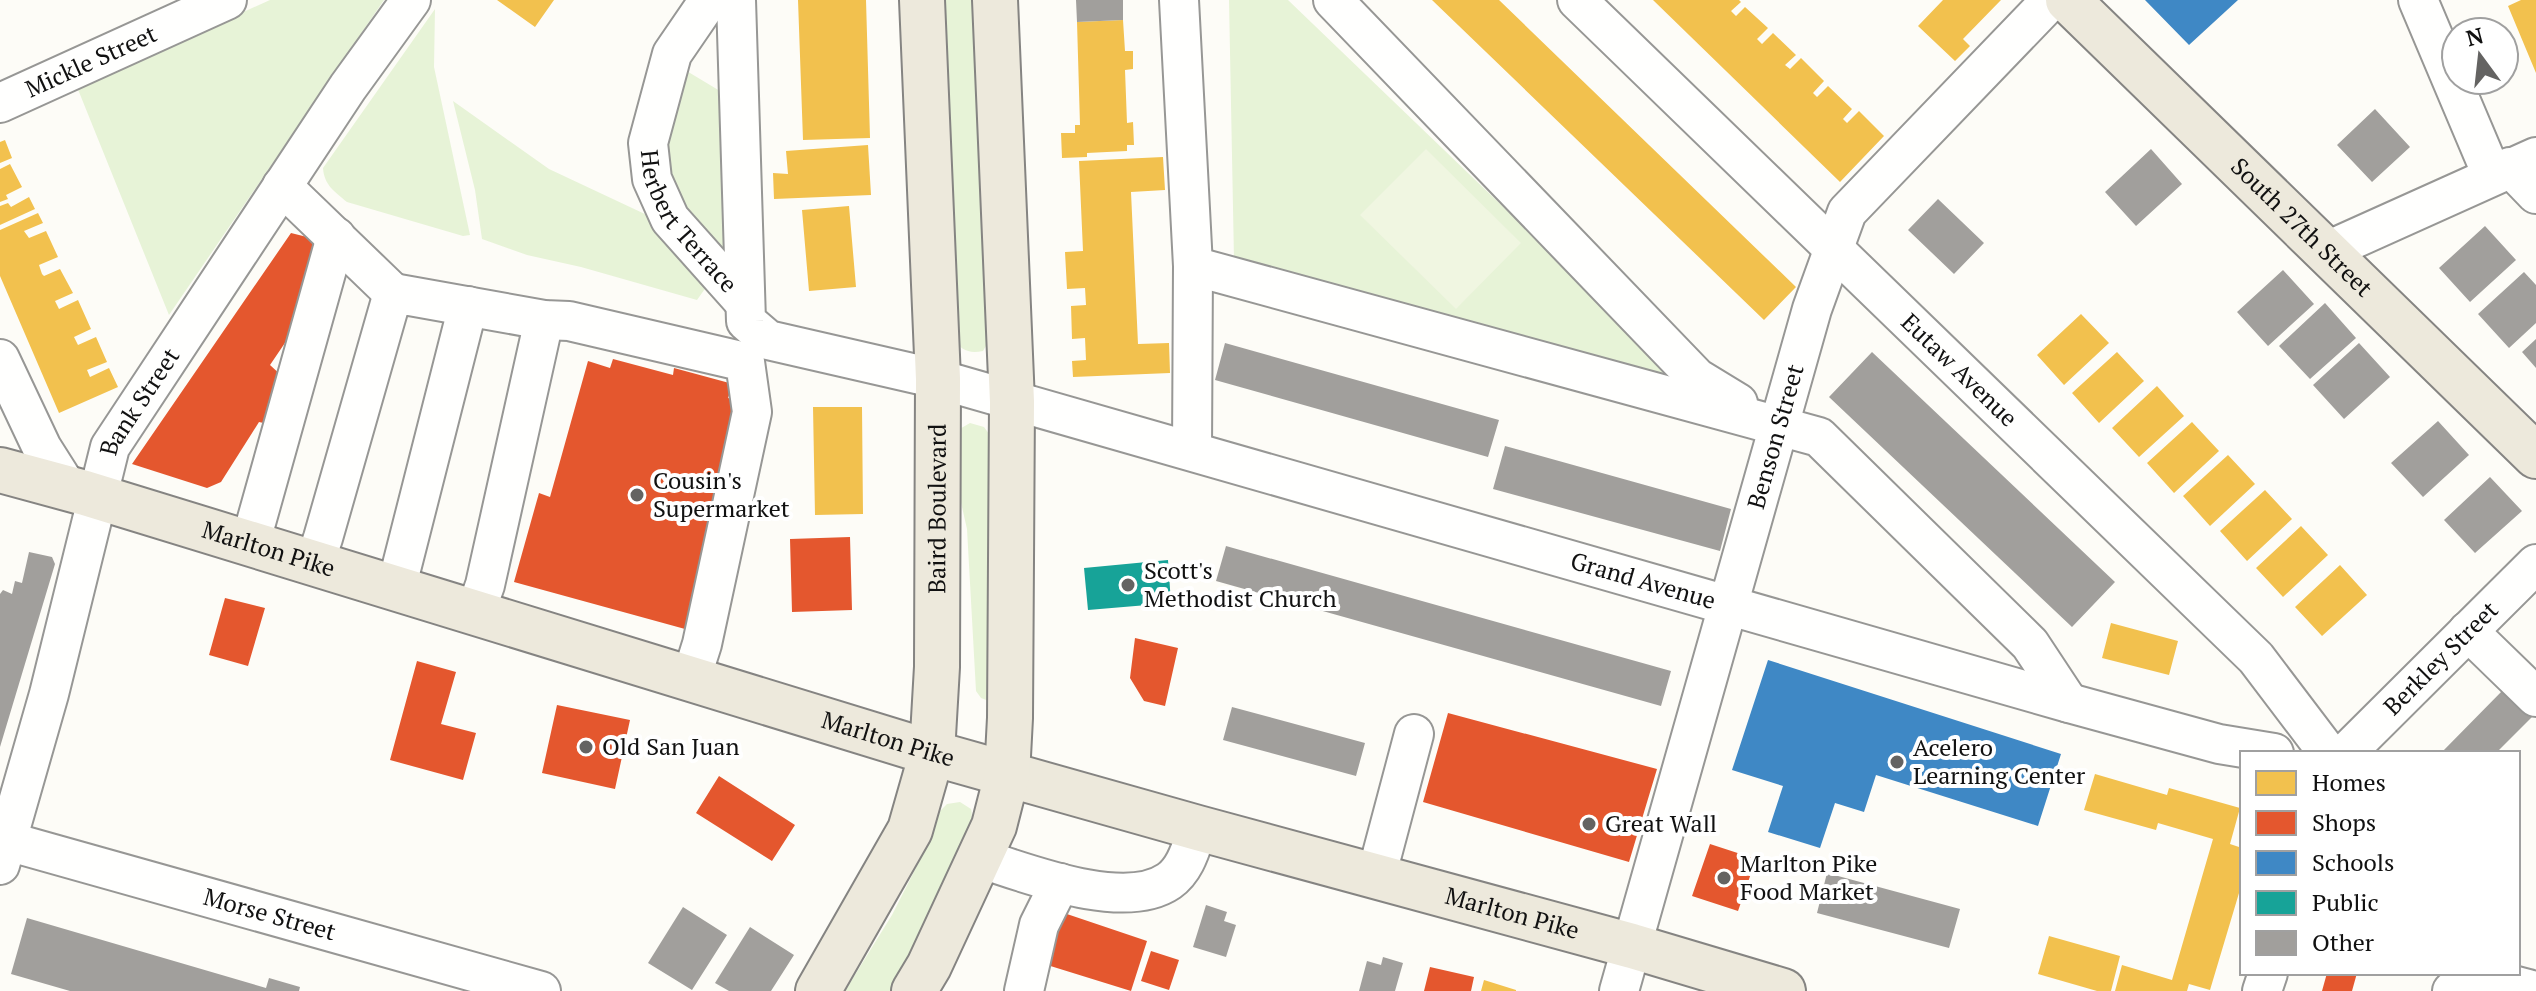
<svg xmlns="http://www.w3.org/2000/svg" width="2536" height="991" viewBox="0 0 2536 991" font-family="'PT Serif',serif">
	<rect width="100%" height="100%" fill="#fdfcf7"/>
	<path fill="#e7f3d7" d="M 270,0 L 384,0 L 169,315 L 77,87 Z
		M 941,0 L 977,0 L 990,339 L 983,351 C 968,354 962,350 951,338 Z
		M 1229,0 L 1288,0 L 1696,392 L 1234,260 Z
		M 435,9 L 434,67 L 470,235 L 463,236 L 347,202 C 335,192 324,185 323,168 Z
		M 685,70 L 720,91 L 727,118 L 732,270 L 670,192 L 659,142 Z
		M 453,101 L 549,169 L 664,223 L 714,276 L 697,300 L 581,267 L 527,255 L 482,239 L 475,190 Z
		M 970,423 L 984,427 L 992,438 L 989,701 L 981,698 L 976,691 L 967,529 L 952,463 L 958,430 Z
		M 960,802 L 971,809 C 980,841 910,957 892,991 L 845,991 L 892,915 L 922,856 L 940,811 L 947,804 Z"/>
	<path fill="#f0f6e1" d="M 1426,149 L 1521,243 L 1456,309 L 1360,215 Z"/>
	<path fill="#f2c14e" d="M 497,0 L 554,0 L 535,27 Z
		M 798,0 L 866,0 L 870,138 L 803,140 Z
		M 1432,0 L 1499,0 L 1796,287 L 1764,320 Z
		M 1653,0 L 1739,0 L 1741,2 L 1731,11 L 1736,16 L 1745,7 L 1768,28 L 1757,39 L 1762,44 L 1773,33 L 1796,55 L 1785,65 L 1790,69 L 1801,58 L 1824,81 L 1813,93 L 1817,97 L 1828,86 L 1852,109 L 1843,119 L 1847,123 L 1859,111 L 1884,136 L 1840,182 Z
		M 1943,0 L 2001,0 L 1963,39 L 1970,46 L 1955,61 L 1918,26 Z
		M 2521,0 L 2536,0 L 2536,73 L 2508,6 Z
		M 1123,20 L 1125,51 L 1133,51 L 1133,69 L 1125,70 L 1127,123 L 1133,122 L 1134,145 L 1127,145 L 1127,151 L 1087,153 L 1087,157 L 1062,158 L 1061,133 L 1075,133 L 1075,125 L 1080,125 L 1077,22 Z
		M 5,140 L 12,158 L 0,163 L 0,142 Z
		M 868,145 L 871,195 L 774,199 L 773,173 L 788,174 L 786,151 Z
		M 1163,157 L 1165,190 L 1131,192 L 1138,344 L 1169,343 L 1170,373 L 1073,377 L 1072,361 L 1086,360 L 1085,338 L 1072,339 L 1071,306 L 1086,305 L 1085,288 L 1067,289 L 1065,252 L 1083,251 L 1079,161 Z
		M 10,164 L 22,187 L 6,195 L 8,199 L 0,202 L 0,169 Z
		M 29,197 L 35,209 L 0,225 L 0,206 L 8,203 L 11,207 Z
		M 849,206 L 856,287 L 809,291 L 802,210 Z
		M 38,213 L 43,223 L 24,231 L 29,238 L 46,231 L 58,257 L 39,265 L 42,274 L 44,276 L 60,269 L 73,293 L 55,301 L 59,309 L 78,300 L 91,329 L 74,337 L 78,345 L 96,337 L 107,362 L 87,370 L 90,377 L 109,368 L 118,387 L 59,413 L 0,276 L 0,230 Z
		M 2081,314 L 2109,343 L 2064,385 L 2037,355 Z
		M 2117,352 L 2144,381 L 2099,423 L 2072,393 Z
		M 2157,386 L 2184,416 L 2139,457 L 2112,428 Z
		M 813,407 L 862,407 L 863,514 L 815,515 Z
		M 2192,422 L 2219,451 L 2174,493 L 2147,463 Z
		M 2228,455 L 2255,484 L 2210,526 L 2183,496 Z
		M 2265,490 L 2292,519 L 2247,561 L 2220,531 Z
		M 2301,526 L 2328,555 L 2283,597 L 2256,568 Z
		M 2340,565 L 2367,595 L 2322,636 L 2295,607 Z
		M 2111,623 L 2178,641 L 2169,675 L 2102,658 Z
		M 2095,774 L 2167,795 L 2169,788 L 2240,808 L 2230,844 L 2242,848 L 2242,883 L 2210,990 L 2189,984 L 2187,991 L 2115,991 L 2122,965 L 2172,980 L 2213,839 L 2158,823 L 2156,830 L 2084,810 Z
		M 2049,936 L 2120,956 L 2111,991 L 2097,991 L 2038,974 Z
		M 1484,980 L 1516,990 L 1516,991 L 1481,991 Z"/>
	<path fill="#e4572e" d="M 291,233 L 319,240 L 293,331 L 270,365 L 283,377 L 268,424 L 259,422 L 221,482 L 207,488 L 132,464 Z
		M 613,359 L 673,375 L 674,368 L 733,384 L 728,398 L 748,403 L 685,629 L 514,582 L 539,493 L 550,497 L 588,361 L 610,368 Z
		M 850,537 L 852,610 L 792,612 L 790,539 Z
		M 225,598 L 265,608 L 248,666 L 209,655 Z
		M 1135,638 L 1178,648 L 1165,706 L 1144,701 L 1130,678 Z
		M 417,661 L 456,672 L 441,724 L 476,733 L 463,780 L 390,760 Z
		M 557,705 L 630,720 L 615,789 L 542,773 Z
		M 1448,713 L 1657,769 L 1629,862 L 1423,802 Z
		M 719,776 L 795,825 L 772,861 L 696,813 Z
		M 1710,844 L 1756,859 L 1738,911 L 1692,896 Z
		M 1061,912 L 1147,941 L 1131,991 L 1044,964 Z
		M 1151,951 L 1179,960 L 1169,990 L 1141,981 Z
		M 1430,967 L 1474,977 L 1471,991 L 1424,991 Z
		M 2327,973 L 2357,973 L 2352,991 L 2322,991 Z"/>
	<path fill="#3f88c5" d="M 2145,0 L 2238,0 L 2189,45 Z
		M 1768,660 L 2061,754 L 2038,826 L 1876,775 L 1864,812 L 1835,803 L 1820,848 L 1768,832 L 1783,786 L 1732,770 Z"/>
	<path fill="#17a398" d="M 1168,560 L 1171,603 L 1088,610 L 1084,568 Z"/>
	<path fill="#a19f9c" d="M 1076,0 L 1123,0 L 1123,20 L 1077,22 Z
		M 2375,109 L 2410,147 L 2372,182 L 2337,145 Z
		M 2151,149 L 2182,184 L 2136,226 L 2105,192 Z
		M 1938,199 L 1984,243 L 1954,274 L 1908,230 Z
		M 2485,226 L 2516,260 L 2470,302 L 2439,268 Z
		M 2283,270 L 2314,304 L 2268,346 L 2237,312 Z
		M 2524,272 L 2536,285 L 2536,323 L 2509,348 L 2478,314 Z
		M 2325,303 L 2356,338 L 2310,379 L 2279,346 Z
		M 2536,339 L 2536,368 L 2522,352 Z
		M 1225,343 L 1499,420 L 1488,457 L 1215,380 Z
		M 2359,343 L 2390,377 L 2344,419 L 2313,385 Z
		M 1872,352 L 2115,582 L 2072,627 L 1829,397 Z
		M 2438,421 L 2469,455 L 2423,497 L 2391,463 Z
		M 1505,446 L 1731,509 L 1720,551 L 1493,489 Z
		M 2490,477 L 2522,511 L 2475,553 L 2444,520 Z
		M 1226,546 L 1671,671 L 1661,706 L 1216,581 Z
		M 29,552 L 52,557 L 55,564 L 0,747 L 0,594 L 3,590 L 12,594 L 15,581 L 22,583 Z
		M 2504,689 L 2532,717 L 2496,753 L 2441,753 Z
		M 1232,707 L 1365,743 L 1356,776 L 1223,740 Z
		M 1827,873 L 1960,909 L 1949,948 L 1817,913 Z
		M 1206,905 L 1227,912 L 1224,921 L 1236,925 L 1226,957 L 1193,947 Z
		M 683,907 L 727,935 L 692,990 L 648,963 Z
		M 27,918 L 266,988 L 269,978 L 300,987 L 299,991 L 70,991 L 11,974 Z
		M 750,927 L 794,955 L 771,991 L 729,991 L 715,983 Z
		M 1383,957 L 1403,963 L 1395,991 L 1359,991 L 1367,961 L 1381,965 Z"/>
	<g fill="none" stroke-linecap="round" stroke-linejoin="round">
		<defs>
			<g id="minor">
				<path id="s1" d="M 709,0 L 672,54 L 648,143 L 652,179 L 670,219 L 745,303"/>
				<path id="s2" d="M 736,0 L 746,321 L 768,340 L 938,379 L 2069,703 L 2219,744 L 2274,753"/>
				<path d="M 1179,0 L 1193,266 L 1192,450"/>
				<path d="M 1333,0 L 1697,378 L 1738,403"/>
				<path id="s3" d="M 1577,0 L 2256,658 L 2328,753"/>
				<path d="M 2418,0 L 2492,175"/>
				<path id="s4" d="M 0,103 L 227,0"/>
				<path d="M 2510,167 L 2536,194"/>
				<path d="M 282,186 L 393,293"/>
				<path d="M 2327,251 L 2536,157"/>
				<path d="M 1193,266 L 1819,437 L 2030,644 L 2069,703"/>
				<path d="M 0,359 L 42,448 L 68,489"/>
				<path d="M 250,544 L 336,237"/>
				<path d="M 314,564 L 323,538 L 393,293 L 544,320 L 569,321 L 745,362 L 752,412 L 702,644 L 691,679"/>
				<path d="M 396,589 L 468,306"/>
				<path d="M 475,613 L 485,585 L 544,320"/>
				<path d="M 2468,631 L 2536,697"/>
				<path id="s5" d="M 2346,753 L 2536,564"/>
				<path id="s6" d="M 0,839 L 541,991"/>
				<path d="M 979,858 C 1026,873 1124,912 1169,881 C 1186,869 1191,847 1198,828"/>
				<path id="s7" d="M 0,865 L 49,694 L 110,447 L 348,87 L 411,0"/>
				<path d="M 1376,877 L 1414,734"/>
				<path d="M 1024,991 L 1039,925 L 1060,883"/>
				<path id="s8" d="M 1619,991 L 1812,309 L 1847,212 L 2051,0"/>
				<path d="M 2262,991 L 2268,973"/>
				<path d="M 2452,991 C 2475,971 2509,984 2535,991"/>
			</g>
			<g id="major">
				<path id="s9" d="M 2068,0 L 2536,456"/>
				<path id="s10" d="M 0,470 L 85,493 L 932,753 L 1198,828 L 1632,946 L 1783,991"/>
				<path id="s11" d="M 818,991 L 910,830 L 932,753 L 937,667 L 938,379 L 922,0"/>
				<path d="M 914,991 L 929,966 L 994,826 L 1007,775 L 1010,718 L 1012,402 L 995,0"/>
			</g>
		</defs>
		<use href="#minor" stroke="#979795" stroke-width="42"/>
		<use href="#major" stroke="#858482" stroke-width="48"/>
		<use href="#minor" stroke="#fffffe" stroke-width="38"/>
		<use href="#major" stroke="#ede9dc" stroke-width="44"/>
	</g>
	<g fill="#646362" stroke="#fff" stroke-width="3">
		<circle cx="637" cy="495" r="8"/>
		<circle cx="1128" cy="585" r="8"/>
		<circle cx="586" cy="747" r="8"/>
		<circle cx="1897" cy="762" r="8"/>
		<circle cx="1589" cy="824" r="8"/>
		<circle cx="1724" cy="878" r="8"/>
	</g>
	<g text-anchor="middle" stroke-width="8" stroke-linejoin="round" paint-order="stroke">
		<g font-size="24" fill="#111" stroke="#fff">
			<text dy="8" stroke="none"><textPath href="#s4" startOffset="100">Mickle Street</textPath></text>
			<text dy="8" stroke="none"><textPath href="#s1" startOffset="248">Herbert Terrace</textPath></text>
			<text dy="8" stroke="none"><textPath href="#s9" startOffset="326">South 27th Street</textPath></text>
			<text dy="8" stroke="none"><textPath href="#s3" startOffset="532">Eutaw Avenue</textPath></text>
			<text dy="8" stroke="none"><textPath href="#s7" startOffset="486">Bank Street</textPath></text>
			<text dy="8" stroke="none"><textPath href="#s8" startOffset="576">Benson Street</textPath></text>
			<text dy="8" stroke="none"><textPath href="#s11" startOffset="510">Baird Boulevard</textPath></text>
			<text dy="8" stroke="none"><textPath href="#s10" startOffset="280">Marlton Pike</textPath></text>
			<text dy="8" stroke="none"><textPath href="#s2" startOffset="1258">Grand Avenue</textPath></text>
			<text dy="8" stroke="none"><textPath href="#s5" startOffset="134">Berkley Street</textPath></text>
			<text dy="8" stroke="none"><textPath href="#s10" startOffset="928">Marlton Pike</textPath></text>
			<text dy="8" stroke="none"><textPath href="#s10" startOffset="1576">Marlton Pike</textPath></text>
			<text dy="8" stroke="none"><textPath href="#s6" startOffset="280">Morse Street</textPath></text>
		</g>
		<g font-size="24" fill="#111" stroke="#fff" text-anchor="start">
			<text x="653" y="489">Cousin's<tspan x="653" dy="28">Supermarket</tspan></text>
			<text x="1144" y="579">Scott's<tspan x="1144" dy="28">Methodist Church</tspan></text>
			<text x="602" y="755">Old San Juan</text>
			<text x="1913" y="756">Acelero<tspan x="1913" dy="28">Learning Center</tspan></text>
			<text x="1605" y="832">Great Wall</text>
			<text x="1740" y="872">Marlton Pike<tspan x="1740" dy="28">Food Market</tspan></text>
		</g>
	</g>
	<rect x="2240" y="751" width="280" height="224" fill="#ffffff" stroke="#a0a0a0" stroke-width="2"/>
	<rect x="2256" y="771" width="40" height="24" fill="#f2c14e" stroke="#a0a0a0" stroke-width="2"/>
	<text x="2312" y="791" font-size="24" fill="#111111">Homes</text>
	<rect x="2256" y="811" width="40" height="24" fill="#e4572e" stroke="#a0a0a0" stroke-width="2"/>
	<text x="2312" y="831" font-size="24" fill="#111111">Shops</text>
	<rect x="2256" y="851" width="40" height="24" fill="#3f88c5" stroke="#a0a0a0" stroke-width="2"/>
	<text x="2312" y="871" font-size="24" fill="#111111">Schools</text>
	<rect x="2256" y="891" width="40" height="24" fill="#17a398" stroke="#a0a0a0" stroke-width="2"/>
	<text x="2312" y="911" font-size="24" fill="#111111">Public</text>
	<rect x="2256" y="931" width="40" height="24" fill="#a19f9c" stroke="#a0a0a0" stroke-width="2"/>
	<text x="2312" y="951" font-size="24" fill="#111111">Other</text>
	<g transform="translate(2480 56) rotate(345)"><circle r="38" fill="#ffffff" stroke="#a0a0a0" stroke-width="2"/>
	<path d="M0-6L14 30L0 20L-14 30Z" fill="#646362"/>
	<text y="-12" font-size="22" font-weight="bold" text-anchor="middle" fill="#111111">N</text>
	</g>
</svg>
